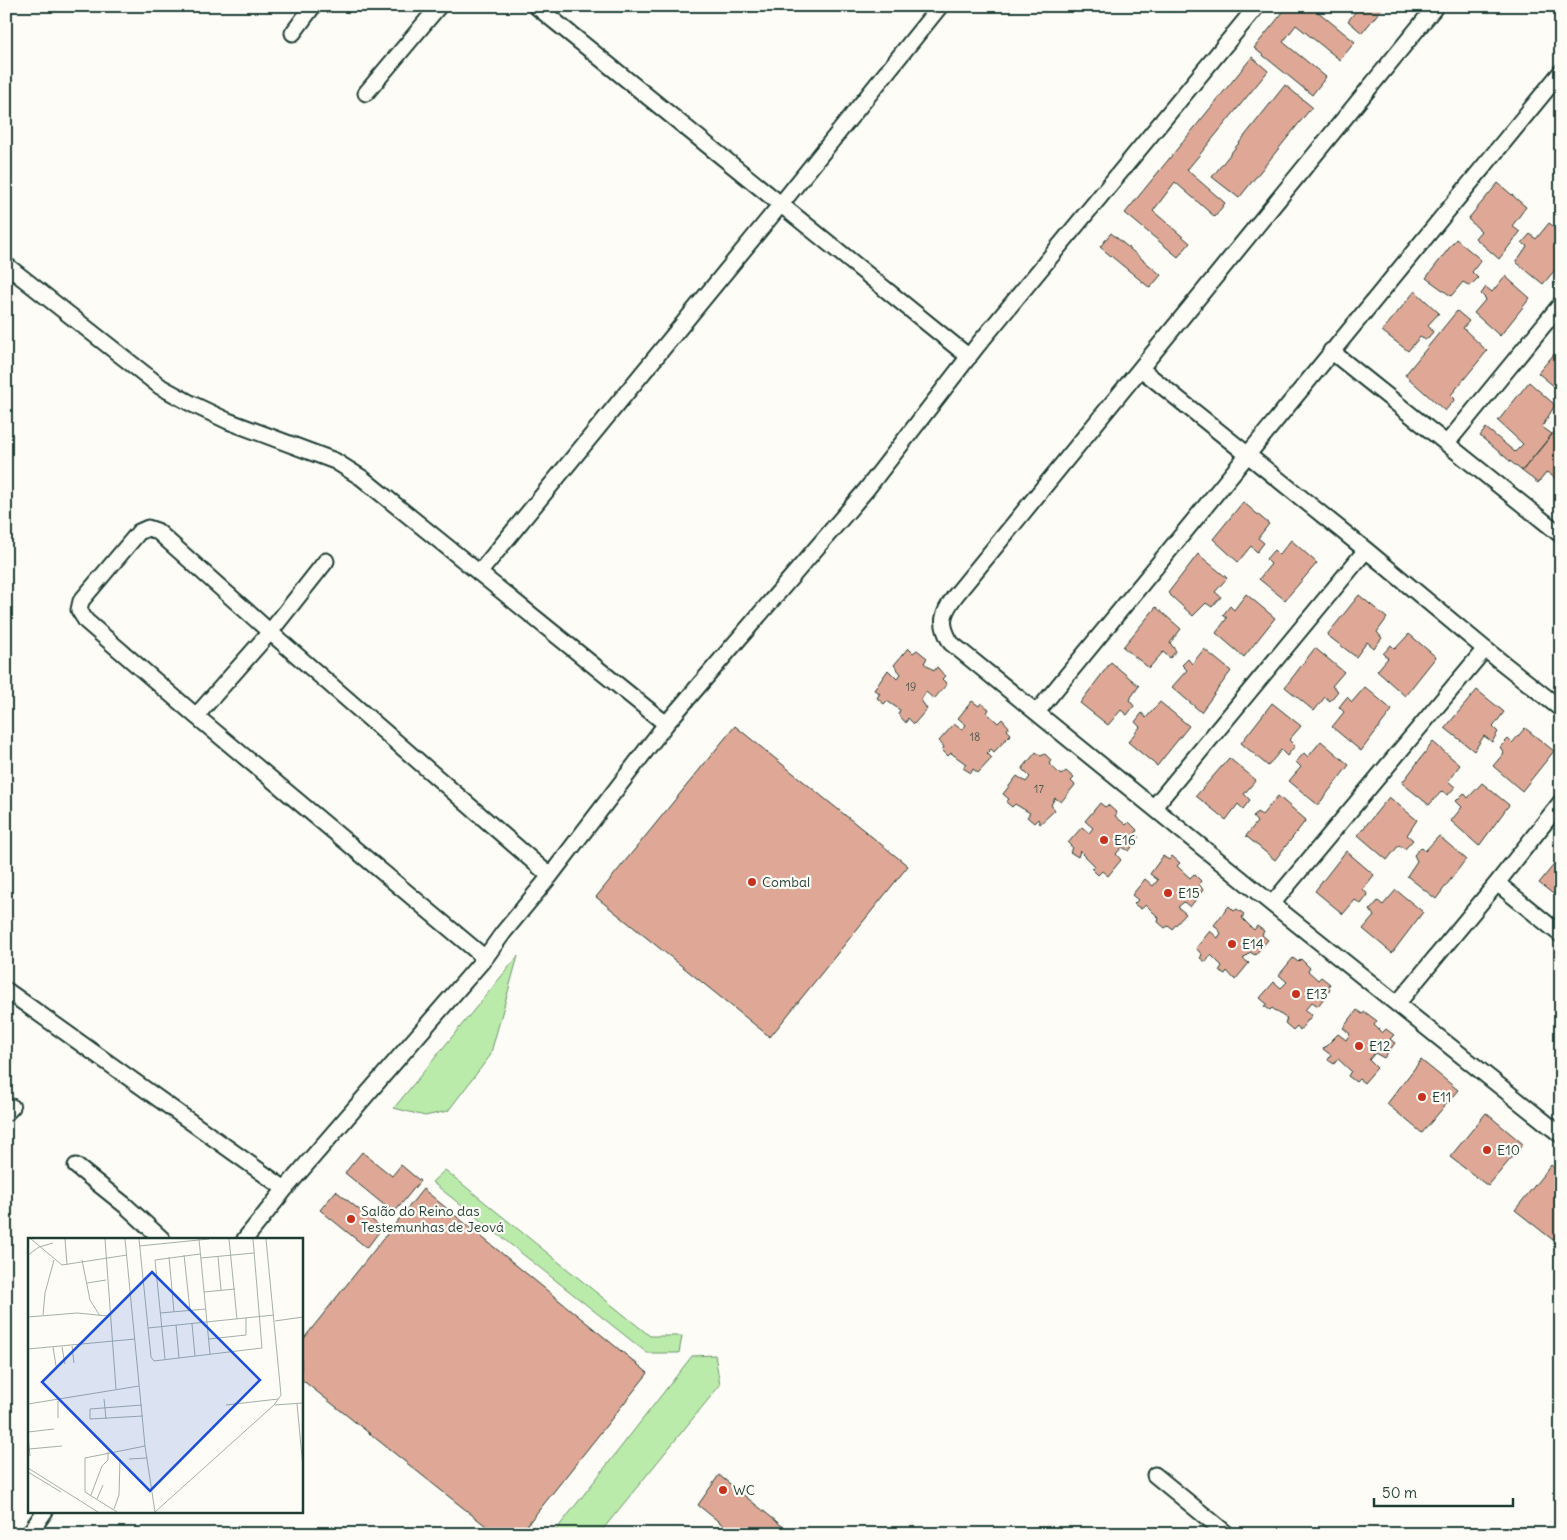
<svg xmlns="http://www.w3.org/2000/svg" width="1567" height="1540" viewBox="0 0 1567 1540" font-family="Delius,sans-serif">
	<rect width="100%" height="100%" fill="#fdfcf7"/>
	<filter id="ink" filterUnits="userSpaceOnUse"><feTurbulence type="fractalNoise" baseFrequency=".02" numOctaves="2"/><feDisplacementMap in="SourceGraphic" scale="10" xChannelSelector="R" yChannelSelector="G"/><feConvolveMatrix kernelMatrix="1 2 1 2 8 2 1 2 1" color-interpolation-filters="sRGB"/></filter>
	<g filter="url(#ink)">
		<path fill="#bbebaa" stroke="#6d946f" d="M 518,956 L 490,1056 L 448,1111 L 425,1116 L 394,1108 Z
			M 445,1170 L 650,1336 L 682,1336 L 679,1353 L 647,1353 L 432,1182 Z
			M 715,1355 L 720,1385 L 599,1534 L 553,1534 L 692,1356 Z"/>
		<path fill="#dfa896" stroke="#1f3d34" d="M 1288,6 L 1311,6 L 1355,42 L 1340,60 L 1296,25 L 1283,42 L 1326,77 L 1312,95 L 1254,48 Z
			M 1360,6 L 1384,6 L 1362,33 L 1348,21 Z
			M 1252,57 L 1268,71 L 1187,170 L 1225,203 L 1215,217 L 1175,182 L 1153,211 L 1190,243 L 1178,257 L 1125,213 Z
			M 1285,85 L 1312,107 L 1239,198 L 1212,177 Z
			M 1498,183 L 1526,207 L 1512,226 L 1520,232 L 1499,259 L 1475,238 L 1481,231 L 1468,219 Z
			M 1549,223 L 1561,232 L 1561,263 L 1543,284 L 1516,262 L 1527,246 L 1522,243 L 1530,234 L 1536,239 Z
			M 1111,233 L 1161,275 L 1150,288 L 1100,247 Z
			M 1456,239 L 1481,260 L 1472,272 L 1478,278 L 1470,286 L 1463,282 L 1451,296 L 1426,278 Z
			M 1505,276 L 1530,298 L 1500,336 L 1474,313 L 1486,299 L 1481,294 L 1486,287 L 1492,292 Z
			M 1415,291 L 1439,313 L 1428,325 L 1433,332 L 1426,340 L 1420,337 L 1408,351 L 1382,331 Z
			M 1457,311 L 1469,321 L 1463,328 L 1487,351 L 1451,395 L 1455,399 L 1445,411 L 1405,375 Z
			M 1561,346 L 1561,392 L 1538,373 Z
			M 1529,382 L 1555,405 L 1542,427 L 1552,434 L 1522,471 L 1480,436 L 1486,428 L 1515,452 L 1523,444 L 1498,421 Z
			M 1561,424 L 1561,483 L 1547,472 L 1538,483 L 1522,471 Z
			M 1243,502 L 1269,524 L 1258,538 L 1264,543 L 1257,552 L 1251,546 L 1238,562 L 1213,539 Z
			M 1291,540 L 1317,563 L 1285,600 L 1259,579 L 1271,564 L 1266,559 L 1274,550 L 1279,555 Z
			M 1198,554 L 1227,578 L 1215,592 L 1221,597 L 1212,607 L 1206,603 L 1193,616 L 1168,593 Z
			M 1246,594 L 1275,618 L 1244,657 L 1216,633 L 1227,618 L 1223,615 L 1230,606 L 1234,610 Z
			M 1359,595 L 1387,618 L 1377,632 L 1382,638 L 1374,648 L 1367,642 L 1356,657 L 1327,635 Z
			M 1156,607 L 1181,629 L 1170,643 L 1176,651 L 1170,658 L 1163,652 L 1149,668 L 1123,647 Z
			M 1409,634 L 1436,657 L 1405,696 L 1377,671 L 1388,658 L 1383,654 L 1391,645 L 1395,649 Z
			M 908,648 L 913,653 L 917,650 L 927,658 L 924,663 L 934,671 L 937,667 L 945,676 L 942,679 L 947,684 L 934,699 L 926,692 L 921,700 L 927,709 L 914,724 L 908,718 L 906,723 L 898,714 L 900,710 L 887,701 L 884,704 L 877,698 L 880,693 L 874,690 L 888,670 L 897,679 L 901,674 L 894,665 Z
			M 1315,648 L 1344,672 L 1332,686 L 1338,691 L 1330,701 L 1325,697 L 1314,711 L 1285,687 Z
			M 1204,649 L 1231,671 L 1201,712 L 1172,687 L 1187,670 L 1182,665 L 1188,659 L 1192,664 Z
			M 1111,662 L 1139,686 L 1129,700 L 1134,706 L 1127,715 L 1121,710 L 1108,725 L 1080,703 Z
			M 1365,687 L 1392,710 L 1361,751 L 1332,727 L 1344,712 L 1339,707 L 1347,697 L 1352,702 Z
			M 1477,690 L 1504,712 L 1493,727 L 1498,732 L 1492,742 L 1484,736 L 1474,751 L 1445,728 Z
			M 972,701 L 979,706 L 981,703 L 989,709 L 987,713 L 998,723 L 1002,719 L 1009,727 L 1007,730 L 1011,734 L 994,752 L 991,749 L 987,753 L 992,758 L 978,773 L 973,769 L 971,773 L 963,768 L 966,764 L 951,753 L 948,756 L 942,750 L 944,747 L 939,741 L 954,724 L 962,730 L 966,725 L 958,718 Z
			M 1160,702 L 1189,726 L 1157,766 L 1128,742 L 1140,727 L 1135,722 L 1142,713 L 1146,718 Z
			M 1272,703 L 1301,726 L 1289,740 L 1295,746 L 1287,756 L 1281,750 L 1268,766 L 1241,743 Z
			M 735,726 L 908,866 L 770,1037 L 596,897 Z
			M 1525,728 L 1554,751 L 1522,791 L 1493,766 L 1504,753 L 1500,747 L 1508,739 L 1512,743 Z
			M 1321,741 L 1349,765 L 1318,805 L 1289,781 L 1301,767 L 1296,762 L 1304,753 L 1308,757 Z
			M 1433,742 L 1460,765 L 1448,781 L 1455,787 L 1448,795 L 1442,791 L 1429,805 L 1402,783 Z
			M 1036,752 L 1041,756 L 1045,754 L 1051,760 L 1049,764 L 1061,775 L 1066,771 L 1074,778 L 1071,781 L 1075,785 L 1061,802 L 1055,798 L 1051,805 L 1055,810 L 1040,824 L 1038,819 L 1034,823 L 1027,817 L 1030,813 L 1015,804 L 1012,807 L 1006,802 L 1009,799 L 1003,794 L 1017,776 L 1026,782 L 1030,777 L 1022,769 Z
			M 1229,758 L 1256,780 L 1244,794 L 1250,800 L 1243,809 L 1238,804 L 1226,820 L 1196,796 Z
			M 1482,783 L 1509,805 L 1479,846 L 1451,821 L 1462,807 L 1456,801 L 1464,793 L 1468,798 Z
			M 1278,796 L 1306,820 L 1275,860 L 1246,836 L 1257,822 L 1253,817 L 1257,812 L 1262,815 Z
			M 1389,797 L 1417,820 L 1407,835 L 1413,840 L 1405,849 L 1399,845 L 1387,860 L 1358,835 Z
			M 1100,803 L 1105,807 L 1108,805 L 1117,813 L 1115,816 L 1126,825 L 1129,822 L 1137,830 L 1135,834 L 1139,837 L 1129,851 L 1122,847 L 1116,854 L 1121,860 L 1108,876 L 1102,871 L 1098,875 L 1092,869 L 1095,866 L 1080,851 L 1078,857 L 1070,852 L 1073,848 L 1068,843 L 1082,827 L 1089,833 L 1093,828 L 1085,821 Z
			M 1439,836 L 1466,859 L 1436,899 L 1407,876 L 1417,861 L 1414,855 L 1421,847 L 1425,851 Z
			M 1346,851 L 1374,875 L 1363,889 L 1368,895 L 1361,904 L 1355,900 L 1343,914 L 1315,891 Z
			M 1163,856 L 1169,860 L 1172,856 L 1180,863 L 1177,866 L 1190,878 L 1194,874 L 1201,881 L 1199,884 L 1203,890 L 1190,907 L 1184,902 L 1178,907 L 1186,914 L 1172,929 L 1168,926 L 1165,928 L 1158,922 L 1159,918 L 1146,905 L 1141,909 L 1134,904 L 1138,900 L 1132,895 L 1145,879 L 1153,886 L 1158,880 L 1150,874 Z
			M 1561,856 L 1561,900 L 1539,883 Z
			M 1396,890 L 1423,912 L 1392,953 L 1363,929 L 1374,916 L 1370,910 L 1378,901 L 1383,905 Z
			M 1229,906 L 1234,911 L 1237,909 L 1244,914 L 1242,918 L 1254,930 L 1257,926 L 1264,931 L 1262,935 L 1268,940 L 1255,955 L 1250,952 L 1243,959 L 1249,963 L 1235,980 L 1227,971 L 1225,974 L 1219,971 L 1222,966 L 1211,955 L 1206,962 L 1200,958 L 1202,955 L 1196,948 L 1210,931 L 1218,938 L 1221,933 L 1214,925 Z
			M 1293,958 L 1298,962 L 1301,959 L 1310,968 L 1308,971 L 1318,980 L 1321,977 L 1330,984 L 1328,987 L 1330,990 L 1318,1006 L 1312,1002 L 1305,1010 L 1312,1015 L 1300,1030 L 1297,1026 L 1293,1030 L 1285,1023 L 1287,1019 L 1272,1008 L 1270,1010 L 1264,1006 L 1267,1004 L 1260,998 L 1274,982 L 1281,988 L 1287,982 L 1279,975 Z
			M 1357,1010 L 1362,1014 L 1365,1012 L 1377,1021 L 1374,1025 L 1382,1033 L 1386,1029 L 1394,1035 L 1390,1039 L 1395,1043 L 1384,1058 L 1375,1053 L 1369,1060 L 1377,1068 L 1364,1083 L 1359,1079 L 1356,1082 L 1348,1076 L 1351,1071 L 1338,1059 L 1334,1064 L 1328,1060 L 1331,1055 L 1323,1049 L 1338,1034 L 1346,1040 L 1350,1034 L 1343,1028 Z
			M 1421,1060 L 1458,1090 L 1422,1133 L 1387,1104 Z
			M 1486,1113 L 1523,1144 L 1488,1186 L 1450,1157 Z
			M 362,1152 L 392,1176 L 401,1165 L 420,1181 L 394,1213 L 345,1173 Z
			M 1551,1165 L 1561,1174 L 1561,1230 L 1553,1240 L 1515,1210 Z
			M 423,1189 L 648,1373 L 520,1534 L 496,1534 L 301,1379 L 301,1342 Z
			M 336,1191 L 382,1228 L 367,1248 L 320,1210 Z
			M 719,1475 L 792,1534 L 734,1534 L 698,1505 Z"/>
		<g fill="none" stroke-linecap="round" stroke-linejoin="round">
			<defs>
				<path id="street" d="M 536,6 L 969,357
					M 1436,6 L 955,596 C 942,614 939,623 951,643 L 1272,904 L 1561,1135
					M 293,33 L 313,6
					M 366,93 L 439,6
					M 6,265 L 161,387 L 192,404 L 228,421 L 335,461 L 362,478 L 666,724
					M 1331,351 L 1561,535
					M 1141,369 L 1366,550 L 1485,649 L 1561,709
					M 1447,443 L 1561,304
					M 479,573 L 781,204 L 940,6
					M 1037,712 L 1561,72
					M 196,716 L 270,632 L 326,561
					M 1154,807 L 1366,550
					M 1497,883 L 1561,935
					M 1272,904 L 1485,649
					M 485,958 L 196,716 L 86,621 L 79,610 L 81,601 L 139,532 L 148,528 L 157,531 L 270,632 L 550,876
					M 6,990 L 285,1189
					M 1397,1004 L 1497,883 L 1561,802
					M 6,1113 L 12,1107
					M 76,1166 L 126,1206 L 162,1239
					M 245,1239 L 285,1189 L 485,958 L 503,933 L 550,876 L 666,724 L 866,490 L 977,346 L 1257,6
					M 1155,1475 L 1227,1534
					M 29,1534 L 45,1511"/>
			</defs>
			<use href="#street" stroke="#1f3d34" stroke-width="19"/>
			<use href="#street" stroke="#fdfcf7" stroke-width="15"/>
		</g>
	</g>
	<g fill="#c8321e" stroke="#fdfcf7" stroke-width="2">
		<circle cx="1104" cy="840" r="5"/>
		<circle cx="752" cy="882" r="5"/>
		<circle cx="1168" cy="893" r="5"/>
		<circle cx="1232" cy="944" r="5"/>
		<circle cx="1296" cy="994" r="5"/>
		<circle cx="1359" cy="1046" r="5"/>
		<circle cx="1422" cy="1097" r="5"/>
		<circle cx="1487" cy="1150" r="5"/>
		<circle cx="351" cy="1219" r="5"/>
		<circle cx="723" cy="1490" r="5"/>
	</g>
	<g text-anchor="middle" stroke-width="4.5" stroke-linejoin="round" paint-order="stroke">
		<g font-size="11" fill="#4f584c">
			<text x="911" y="691">19</text>
			<text x="975" y="741">18</text>
			<text x="1039" y="793">17</text>
		</g>
		<g font-size="14" fill="#1f3d34" stroke="#fdfcf7" text-anchor="start">
			<text x="1114" y="845">E16</text>
			<text x="762" y="887">Combal</text>
			<text x="1178" y="898">E15</text>
			<text x="1242" y="949">E14</text>
			<text x="1306" y="999">E13</text>
			<text x="1369" y="1051">E12</text>
			<text x="1432" y="1102">E11</text>
			<text x="1497" y="1155">E10</text>
			<text x="361" y="1216">Salão do Reino das<tspan x="361" dy="16">Testemunhas de Jeová</tspan></text>
			<text x="733" y="1495">WC</text>
		</g>
	</g>
	<g transform="translate(28 1238)">
		<rect width="275" height="275" fill="#fdfcf7"/>
		<path fill="none" stroke="#a4b0a9" stroke-width="1" d="M 3,1 L 34,27 L 99,17M 37,1 L 39,27M 77,1 L 88,151M 97,1 L 117,208 L 127,274M 111,1 L 123,119 L 126,123 L 234,110 L 225,1M 171,1 L 182,116M 201,1 L 209,81M 111,8 L 181,1M 0,17 L 11,9 L 25,5M 156,17 L 162,72M 141,19 L 146,74M 190,19 L 193,52M 173,20 L 226,15M 54,22 L 62,62 L 72,78M 59,45 L 78,42M 176,54 L 207,51M 132,75 L 178,71M 15,77 L 17,55 L 26,22M 0,79 L 49,75 L 80,78M 247,83 L 275,79M 164,86 L 167,118M 148,87 L 151,120M 120,90 L 246,77M 181,101 L 218,97 L 218,80M 44,108 L 46,125M 25,109 L 28,128M 34,109 L 37,126M 0,111 L 107,101M 137,121 L 127,22 L 172,16M 76,161 L 78,181M 30,163 L 30,180M 0,166 L 111,148M 269,166 L 275,229M 114,167 L 62,171 L 62,181 L 115,178M 198,167 L 250,161M 247,167 L 275,165M 0,194 L 26,191M 0,197 L 2,218M 1,211 L 34,208M 101,221 L 119,220M 0,230 L 70,274M 0,234 L 33,254M 63,257 L 74,228 L 80,222 L 80,214M 69,261 L 75,247M 86,271 L 91,257 L 92,221M 89,274 L 57,254 L 57,220 L 117,208M 127,274 L 246,167 L 253,157 L 238,1"/>
		<path fill="#1d4ed8" fill-opacity="0.15" stroke="#1d4ed8" stroke-width="2.5" d="M 124,34 L 232,142 L 122,253 L 14,144 Z"/>
		<rect width="275" height="275" fill="none" stroke="#1f3d34" stroke-width="2.5"/>
	</g>
	<rect width="1567" height="1540" fill="none" stroke="#fdfcf7" stroke-width="25"/>
	<rect x="12" y="12" width="1542" height="1515" fill="none" stroke="#1f3d34" stroke-width="2" filter="url(#ink)"/>
	<path d="M1374 1498v8h139v-8" fill="none" stroke="#1f3d34" stroke-width="2.5"/>
	<text x="1382" y="1498" font-size="15" fill="#1f3d34" stroke="#fdfcf7" stroke-width="4" paint-order="stroke">50 m</text>
</svg>
